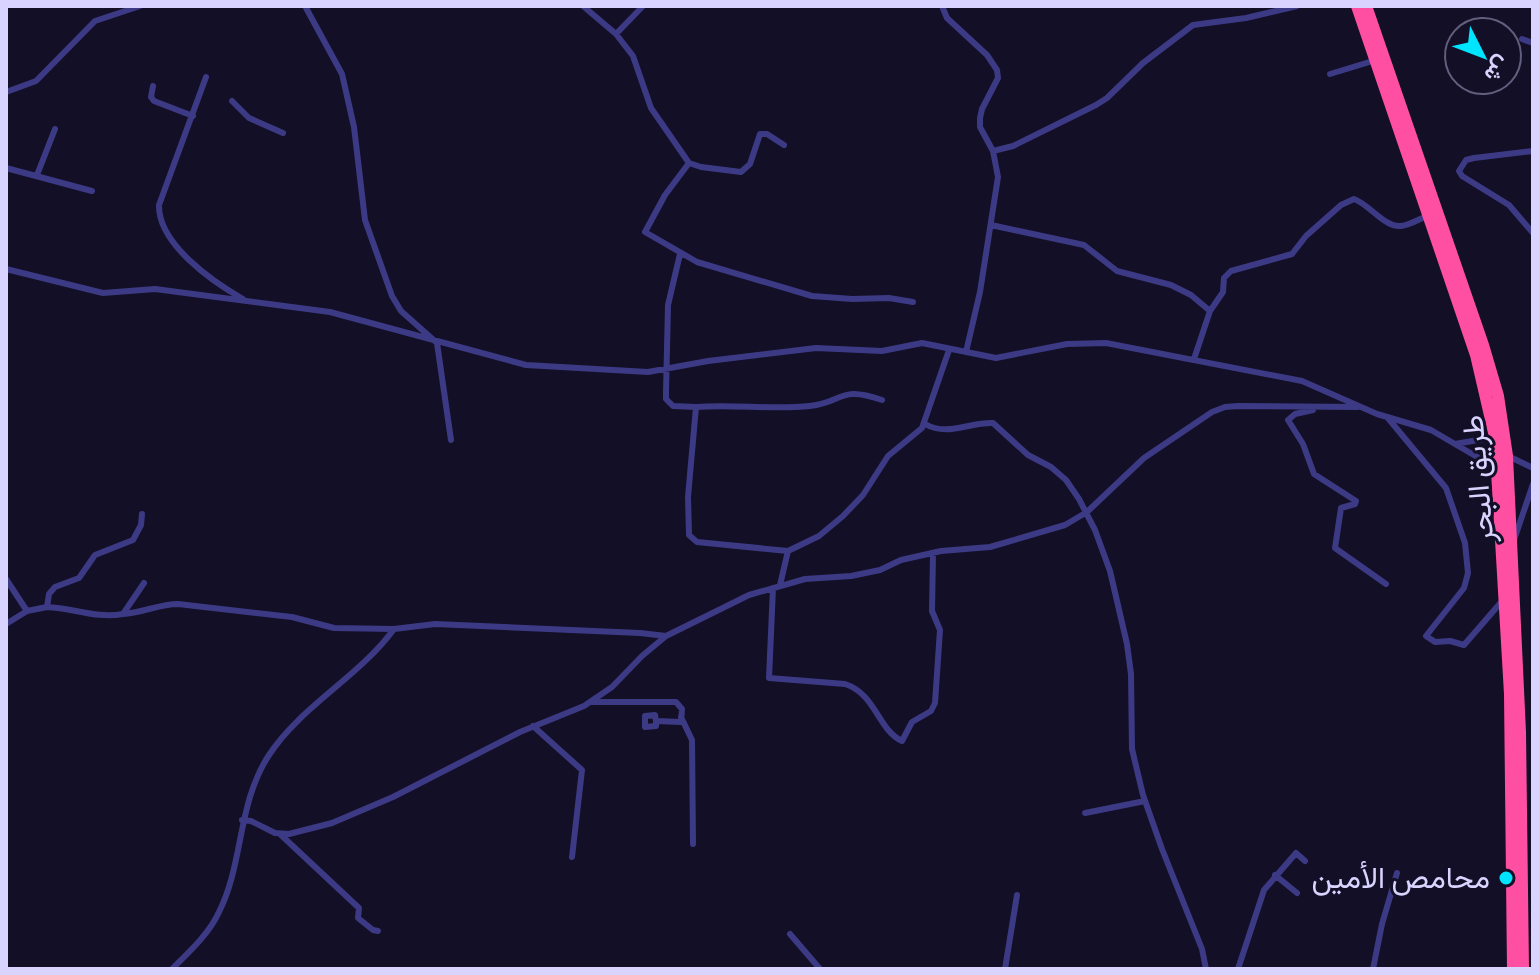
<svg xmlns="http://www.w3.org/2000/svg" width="1539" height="975" viewBox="0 0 1539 975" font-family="'Titillium Web',Vazirmatn,sans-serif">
	<rect width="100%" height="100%" fill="#130f26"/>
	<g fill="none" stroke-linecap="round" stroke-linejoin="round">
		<path stroke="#3d3a85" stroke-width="6" d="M 305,6 L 342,74 L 354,127 L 365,220 L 392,296 L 401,311 L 437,343 L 451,440
			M 583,6 L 616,34
			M 643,6 L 616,34 L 633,56 L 651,108 L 689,163 L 665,195 L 645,232 L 697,262 L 812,296 L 852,299 L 889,298 L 913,302
			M 942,6 L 947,18 L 987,55 L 997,70 L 998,78 L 982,109 L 980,118 L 980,127 L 993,151 L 998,177 L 980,292 L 966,352
			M 1522,39 L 1533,43
			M 1330,74 L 1376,60
			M 206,77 L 159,205 C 158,244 213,282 243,299
			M 153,86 L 151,97 L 154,101 L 193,116
			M 6,92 L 36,81 L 95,21 L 140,6
			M 232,101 L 249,118 L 283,133
			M 993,151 L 1013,146 L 1096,105 L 1107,98 L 1143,63 L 1193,25 L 1246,18 L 1297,6
			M 1533,151 L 1474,158 L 1466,160 L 1459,171 L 1462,176 L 1509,205 L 1533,233
			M 689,163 L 701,167 L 741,172 L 750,164 L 760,134 L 767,134 L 784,145
			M 6,168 L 92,191
			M 37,175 L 55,129
			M 991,225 L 1084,245 L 1117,271 L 1171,285 L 1191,295 L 1210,311
			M 680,254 L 668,305 L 666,392 L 666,399 L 673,406 L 696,407 L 688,497 L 689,535 L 697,542 L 788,551 L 780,585
			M 6,269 L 103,293 L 155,289 L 330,312 L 526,365 L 648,372 L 708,361 L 816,348 L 882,351 L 922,343 L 996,358 L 1067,344 L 1106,343 L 1302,381 L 1377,414 L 1431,430 L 1496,468
			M 1194,359 L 1210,311 L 1223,292 L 1224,278 L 1231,271 L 1292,254 L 1306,236 L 1341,205 L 1354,199 C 1369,204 1385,228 1401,226 C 1410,225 1419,219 1427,216
			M 696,407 C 734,404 772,410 810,406 C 844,402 839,385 882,400
			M 1313,410 L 1295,414 L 1288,420 L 1303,444 L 1314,474 L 1356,501 L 1355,504 L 1341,508 L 1335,548 L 1386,584
			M 1387,417 L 1446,488 L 1465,543 L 1468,573 L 1464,588 L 1426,636 L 1435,642 L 1450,641 L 1464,645 L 1503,600
			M 925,424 C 948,437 969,422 993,423 L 1028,455 L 1051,467 L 1066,480 L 1079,499 L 1095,530 L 1110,571 L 1127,644 L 1131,674 L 1132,749 L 1143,795 L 1162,849 L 1202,949 L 1206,969
			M 1455,444 L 1495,437
			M 1508,456 L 1533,468
			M 1514,540 L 1533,484
			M 788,551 L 819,536 L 843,516 L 863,495 L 888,456 L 922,428 L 949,350
			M 6,579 L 27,611 L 6,624
			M 773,588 L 769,678 L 845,684 C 876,694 878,730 902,741 L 912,722 L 931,711 L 935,703 L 940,630 L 932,611 L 933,553
			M 47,607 C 74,608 96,619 123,614 L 144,583
			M 27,611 L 47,607 L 49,594 L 55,587 L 79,578 L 95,555 L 133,540 L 141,525 L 142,514
			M 123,614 C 142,613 159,604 178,604 L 292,617 L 334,628 L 394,629 C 359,677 301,706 269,755 C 237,804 244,862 219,912 C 209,934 189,952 172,969
			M 394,629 L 435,624 L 640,633 L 666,636
			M 591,702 L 676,702 L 682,709 L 681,722 L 656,721 L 656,726 L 645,727 L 645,716 L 655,715 L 656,721
			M 681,717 L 692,740 L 693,844
			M 533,726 L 582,770 L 572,857
			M 1085,813 L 1145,801
			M 242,820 L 251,821 L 275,833 L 289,834 L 332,823 L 393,797 L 520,732 L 584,706 L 612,687 L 642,656 L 666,636 L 749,595 L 805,579 L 851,576 L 880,570 L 901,560 L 941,551 L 990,547 L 1065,525 L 1087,512 L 1144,458 L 1212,412 L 1225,407 L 1238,406 L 1358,407
			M 281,835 L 359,908 L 358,918 L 373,930 L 378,931
			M 1275,875 L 1297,893
			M 790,934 L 820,969
			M 1005,969 L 1017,895
			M 1238,969 L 1264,890 L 1296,853 L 1305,861
			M 1373,969 L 1382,924 L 1397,873"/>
		<path stroke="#ff4fa3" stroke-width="12" d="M 1357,6 L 1476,355 L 1495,437 L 1510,694 L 1513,969
			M 1366,6 L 1483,345 L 1498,396 L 1507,456 L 1520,732 L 1523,969"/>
	</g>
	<circle fill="#00e5ff" stroke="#130f26" stroke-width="3" cx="1506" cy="878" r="8"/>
	<g text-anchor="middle" stroke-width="6" stroke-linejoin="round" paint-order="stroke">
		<g font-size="30" fill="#d9d4ff" stroke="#130f26">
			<text transform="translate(1478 479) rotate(-95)" y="10">طريق البحر</text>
		</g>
		<g font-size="30" fill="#d9d4ff" stroke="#130f26" text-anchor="end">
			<text x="1490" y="888">محامص الأمين</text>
		</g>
	</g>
	<rect width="1539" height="975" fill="none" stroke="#d9d4ff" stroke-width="16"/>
	<g transform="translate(1483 56) rotate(132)"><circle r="38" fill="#130f26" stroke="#625e7d" stroke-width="2"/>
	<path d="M0-6L14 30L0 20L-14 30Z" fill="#00e5ff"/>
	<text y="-12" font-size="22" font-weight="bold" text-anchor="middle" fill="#d9d4ff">ش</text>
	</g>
</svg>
